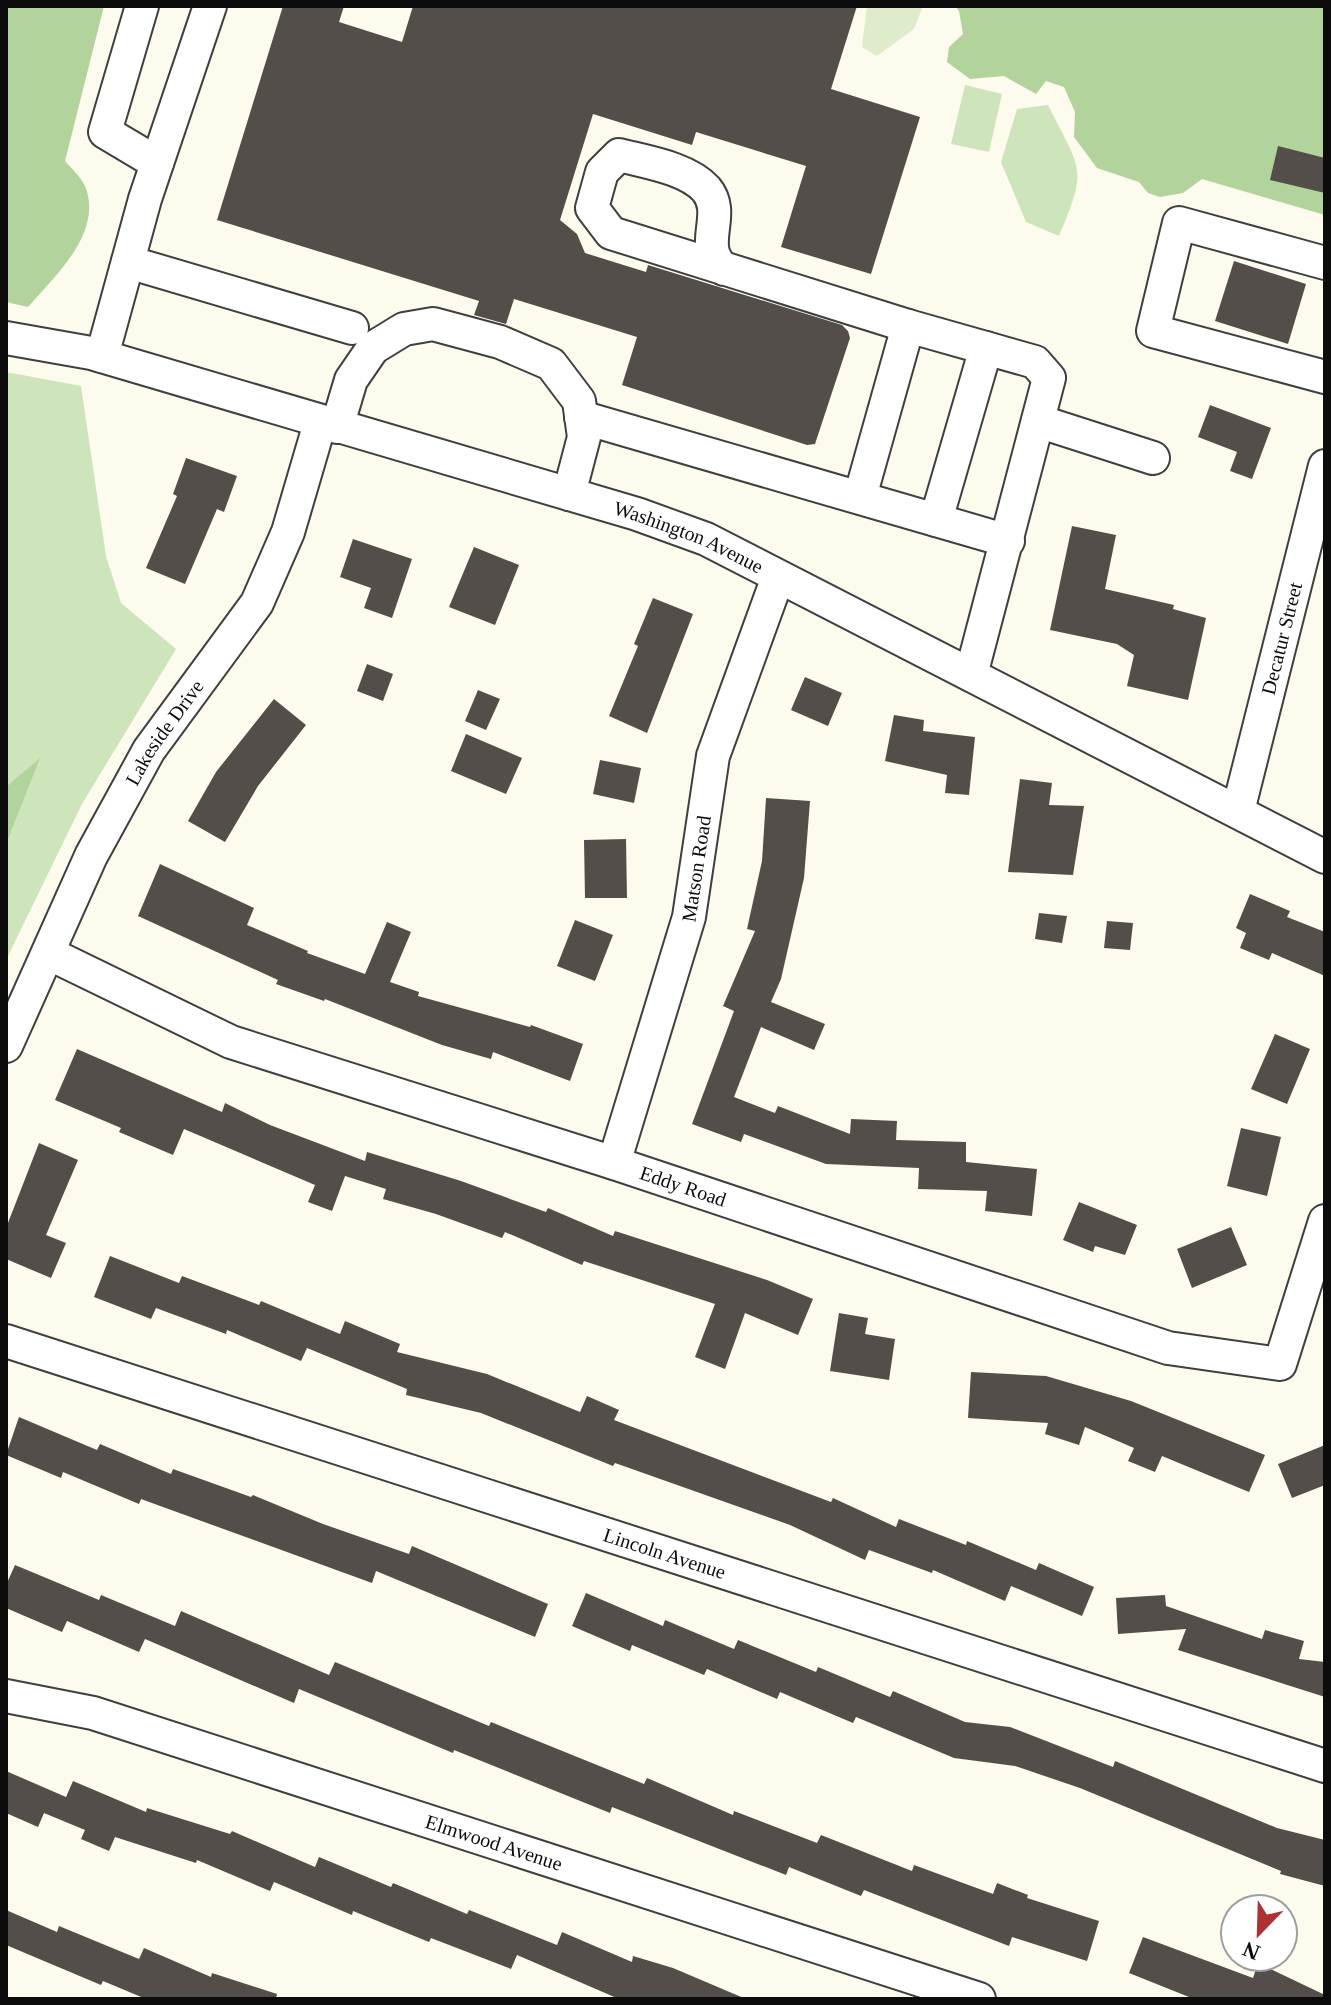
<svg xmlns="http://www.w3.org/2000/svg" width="1331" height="2005" viewBox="0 0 1331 2005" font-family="'Times New Roman',serif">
	<rect width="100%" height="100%" fill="#fdfbed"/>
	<path fill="#cee4ba" d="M 965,85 L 1002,94 L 989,152 L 951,144 Z
		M 1048,105 C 1080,170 1089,166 1059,236 L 1026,222 L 1001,162 L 1017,109 Z
		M 6,372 L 81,386 L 106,556 L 121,603 L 176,649 L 82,804 L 6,960 Z"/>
	<path fill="#b2d39b" d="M 6,6 L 104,6 L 65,161 C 71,168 81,177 85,186 C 104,232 55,276 28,307 L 6,302 Z
		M 955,6 L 1325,6 L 1325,215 L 1202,179 L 1183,193 L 1160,197 L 1148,193 L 1139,182 L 1097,168 L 1074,137 L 1075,112 L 1064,87 L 1046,81 L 1036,94 L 1004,76 L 970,79 L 947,62 L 949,47 L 963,34 L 959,11 Z
		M 40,758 L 6,844 L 6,787 Z"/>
	<path fill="#dfeccb" d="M 867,6 L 923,6 L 914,29 L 877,56 L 862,47 Z"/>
	<path fill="#544e4a" d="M 283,6 L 344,6 L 339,22 L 402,42 L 413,6 L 857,6 L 831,89 L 920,117 L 871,274 L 781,247 L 806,166 L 696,132 L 692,145 L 593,114 L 560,220 L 577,234 L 585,253 L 646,272 L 648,265 L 842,325 L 848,331 L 850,338 L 815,444 L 807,445 L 622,385 L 637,337 L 514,299 L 506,324 L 474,315 L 479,301 L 217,220 Z
		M 1278,146 L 1325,158 L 1325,193 L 1270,180 Z
		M 1234,261 L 1306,284 L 1288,344 L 1215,321 Z
		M 1210,405 L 1271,428 L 1252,479 L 1230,471 L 1237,452 L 1198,437 Z
		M 186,458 L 237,476 L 224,512 L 217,509 L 185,584 L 146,568 L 177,496 L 173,494 Z
		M 1072,526 L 1116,535 L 1105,589 L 1174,605 L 1173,609 L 1206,618 L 1188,700 L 1127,686 L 1134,655 L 1117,644 L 1050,630 Z
		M 353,539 L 412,559 L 392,618 L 364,608 L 371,588 L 340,577 Z
		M 474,547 L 519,565 L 495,625 L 449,607 Z
		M 653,598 L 693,614 L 647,733 L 609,716 L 638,646 L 634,644 Z
		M 367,664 L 393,674 L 383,701 L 357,691 Z
		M 805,677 L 842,693 L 828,726 L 791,710 Z
		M 478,690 L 500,699 L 486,730 L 465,721 Z
		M 274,699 L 306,725 L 258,786 L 225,842 L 188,821 L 216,772 Z
		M 894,715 L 924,720 L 923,731 L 975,737 L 969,795 L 945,793 L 947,775 L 885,761 Z
		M 466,734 L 522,758 L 506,794 L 451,771 Z
		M 600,760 L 641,768 L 634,803 L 593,794 Z
		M 1020,779 L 1052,783 L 1049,805 L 1084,806 L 1073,875 L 1008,872 Z
		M 766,798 L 810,801 L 804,878 L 781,979 L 771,1002 L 825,1024 L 814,1050 L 761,1027 L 734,1097 L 775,1113 L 778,1106 L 850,1134 L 851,1119 L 897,1121 L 896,1140 L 966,1142 L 966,1162 L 1037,1169 L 1032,1216 L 985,1211 L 987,1191 L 918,1189 L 919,1168 L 826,1164 L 744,1134 L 741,1142 L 692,1124 L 734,1011 L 723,1006 L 755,931 L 747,929 L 762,861 Z
		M 626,839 L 627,898 L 585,898 L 584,840 Z
		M 160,864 L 254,908 L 247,925 L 308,951 L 307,953 L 365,974 L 387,922 L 411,932 L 390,982 L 419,992 L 418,996 L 530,1027 L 531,1025 L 583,1044 L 570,1081 L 493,1052 L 491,1059 L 442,1045 L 325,999 L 324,1001 L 276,984 L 278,980 L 138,916 Z
		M 1250,894 L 1290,911 L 1287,917 L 1325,932 L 1325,976 L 1272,953 L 1269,960 L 1240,948 L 1246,933 L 1236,928 Z
		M 1039,913 L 1067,916 L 1062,943 L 1035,939 Z
		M 575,920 L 613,935 L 595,981 L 557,966 Z
		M 1107,921 L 1133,923 L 1130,950 L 1104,948 Z
		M 1275,1034 L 1310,1049 L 1287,1104 L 1251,1089 Z
		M 77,1049 L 222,1112 L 225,1103 L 270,1125 L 365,1161 L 367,1152 L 461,1181 L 546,1212 L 548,1208 L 613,1236 L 615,1231 L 767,1280 L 813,1299 L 798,1335 L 745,1313 L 725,1369 L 695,1357 L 715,1304 L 584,1261 L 582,1265 L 505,1232 L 502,1238 L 436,1214 L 383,1199 L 386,1189 L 345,1176 L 332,1211 L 308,1202 L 315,1185 L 184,1129 L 173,1155 L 119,1132 L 121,1128 L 55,1100 Z
		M 1241,1128 L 1281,1137 L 1267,1196 L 1227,1186 Z
		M 39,1143 L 78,1160 L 46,1235 L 66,1243 L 51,1278 L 6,1259 L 6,1228 Z
		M 1079,1202 L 1137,1225 L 1125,1255 L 1095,1246 L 1093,1252 L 1063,1240 Z
		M 1231,1227 L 1247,1265 L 1192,1288 L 1177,1249 Z
		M 110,1256 L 179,1283 L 182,1276 L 259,1305 L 261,1301 L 340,1334 L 345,1321 L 400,1344 L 397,1352 L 487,1374 L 580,1412 L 587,1396 L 619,1410 L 614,1420 L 831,1502 L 833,1498 L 896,1527 L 899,1519 L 966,1545 L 967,1541 L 1036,1570 L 1039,1563 L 1094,1587 L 1082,1616 L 1011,1586 L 1005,1601 L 933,1570 L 932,1573 L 869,1550 L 865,1560 L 790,1525 L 615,1463 L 613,1466 L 481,1413 L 406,1395 L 407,1389 L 307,1348 L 301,1361 L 227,1330 L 226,1334 L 156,1308 L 151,1319 L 94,1297 Z
		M 839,1313 L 868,1318 L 865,1334 L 895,1339 L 889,1380 L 830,1371 Z
		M 971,1372 L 1046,1376 L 1131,1401 L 1265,1455 L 1249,1492 L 1162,1456 L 1155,1472 L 1128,1461 L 1134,1448 L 1085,1427 L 1079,1445 L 1045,1434 L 1048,1423 L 968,1418 Z
		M 19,1417 L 97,1450 L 100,1444 L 171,1474 L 173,1469 L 251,1497 L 253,1495 L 323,1524 L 409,1554 L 412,1546 L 548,1604 L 535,1637 L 376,1571 L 372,1583 L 141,1499 L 139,1504 L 63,1472 L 61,1478 L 6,1455 Z
		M 1325,1445 L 1325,1485 L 1292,1498 L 1278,1464 Z
		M 15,1565 L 99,1600 L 101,1595 L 175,1626 L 181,1611 L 329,1675 L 335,1662 L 489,1726 L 491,1722 L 644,1784 L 647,1778 L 733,1815 L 734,1811 L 817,1843 L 821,1835 L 912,1871 L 914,1865 L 993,1894 L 997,1883 L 1028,1895 L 1027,1898 L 1099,1921 L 1087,1961 L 1012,1937 L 1009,1946 L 864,1890 L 861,1896 L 789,1867 L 786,1875 L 612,1807 L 610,1813 L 454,1750 L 453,1753 L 299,1689 L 294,1703 L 145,1639 L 139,1652 L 67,1621 L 62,1632 L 6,1608 L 6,1585 Z
		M 586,1593 L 663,1626 L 665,1620 L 734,1649 L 738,1640 L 816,1672 L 818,1667 L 890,1697 L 893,1691 L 965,1722 L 1010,1727 L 1113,1767 L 1115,1761 L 1277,1828 L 1325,1840 L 1325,1886 L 1280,1874 L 1281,1871 L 1080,1788 L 1015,1766 L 954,1758 L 856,1717 L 853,1723 L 780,1692 L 777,1699 L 707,1669 L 704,1675 L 632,1645 L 630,1651 L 572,1626 Z
		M 1165,1595 L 1166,1606 L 1262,1639 L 1265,1630 L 1304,1641 L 1299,1659 L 1325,1662 L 1325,1697 L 1178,1650 L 1186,1629 L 1118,1634 L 1116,1598 Z
		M 6,1771 L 66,1797 L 73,1781 L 146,1812 L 147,1808 L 230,1834 L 232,1831 L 315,1867 L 319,1857 L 391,1887 L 393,1883 L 467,1914 L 469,1910 L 557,1945 L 562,1932 L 632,1962 L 633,1956 L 673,1968 L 746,1999 L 619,1999 L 517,1955 L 511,1969 L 431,1938 L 429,1942 L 353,1911 L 352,1915 L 274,1882 L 270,1891 L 197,1860 L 196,1863 L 115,1837 L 109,1851 L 81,1839 L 85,1830 L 44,1813 L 38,1827 L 6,1813 Z
		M 6,1910 L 57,1932 L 59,1926 L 139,1959 L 144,1948 L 211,1977 L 212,1973 L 277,1994 L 276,1999 L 146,1999 L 103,1981 L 101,1985 L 6,1945 Z
		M 1143,1937 L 1253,1978 L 1258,1963 L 1325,1995 L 1325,1999 L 1194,1999 L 1129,1973 Z"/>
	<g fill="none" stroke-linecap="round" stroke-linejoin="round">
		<defs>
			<g id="minor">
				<path d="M 142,6 L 105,132 L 157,163"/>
				<path d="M 128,262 L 352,328"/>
				<path d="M 1325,263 L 1179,223 L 1153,331 L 1325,377"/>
				<path d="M 724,269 C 696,246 728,215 706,189 C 687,168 646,162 619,155 L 602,172 L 592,208 L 611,233 L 908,326"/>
				<path id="s1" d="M 6,338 L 91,353 L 637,514 L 706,539 L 1325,857"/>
				<path d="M 102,356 L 145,199 L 210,6"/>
				<path d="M 581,417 L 1008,541"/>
				<path d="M 1038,421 L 1153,458"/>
				<path d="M 337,427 L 351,380 L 373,348 L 404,329 L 433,324 L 500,342 L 551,364 L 579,401 L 584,437 L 569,494"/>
				<path d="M 860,497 L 908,326 L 1035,362 L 1049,378 L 971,675"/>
				<path d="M 936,520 L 986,348"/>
				<path id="s2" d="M 1238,811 L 1325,466"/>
				<path id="s3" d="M 48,953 L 231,1042 L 614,1163 L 1168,1348 L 1280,1364 L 1325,1221"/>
				<path id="s4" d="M 6,1046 L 91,856 L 149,750 L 257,603 L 288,532 L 320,423"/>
				<path id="s5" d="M 614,1163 L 689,917 L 713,756 L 778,577"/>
				<path id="s6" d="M 6,1341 L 1325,1766"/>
				<path id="s7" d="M 6,1696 L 93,1713 L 979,1999"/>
			</g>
		</defs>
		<use href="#minor" stroke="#3f3f3f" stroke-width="36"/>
		<use href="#minor" stroke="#fff" stroke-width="32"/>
	</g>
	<g text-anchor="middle" stroke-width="8" stroke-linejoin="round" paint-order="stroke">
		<g font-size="20" fill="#0c0c0c" stroke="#fff">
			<text dy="7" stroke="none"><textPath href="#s1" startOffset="712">Washington Avenue</textPath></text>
			<text dy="7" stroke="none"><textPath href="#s2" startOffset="178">Decatur Street</textPath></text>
			<text dy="7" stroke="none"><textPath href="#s4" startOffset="352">Lakeside Drive</textPath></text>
			<text dy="7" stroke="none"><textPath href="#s5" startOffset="306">Matson Road</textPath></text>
			<text dy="7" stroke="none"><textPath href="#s3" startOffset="678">Eddy Road</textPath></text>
			<text dy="7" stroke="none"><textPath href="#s6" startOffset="692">Lincoln Avenue</textPath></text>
			<text dy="7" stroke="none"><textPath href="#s7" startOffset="510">Elmwood Avenue</textPath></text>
		</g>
	</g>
	<rect width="1331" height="2005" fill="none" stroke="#0c0c0c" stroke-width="16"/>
	<g transform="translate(1259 1933) rotate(203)"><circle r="38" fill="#ffffff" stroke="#9e9e9e" stroke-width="2"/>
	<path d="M0-6L14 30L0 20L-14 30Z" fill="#ae3233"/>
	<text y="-12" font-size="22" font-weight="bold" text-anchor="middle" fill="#0c0c0c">N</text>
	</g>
</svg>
